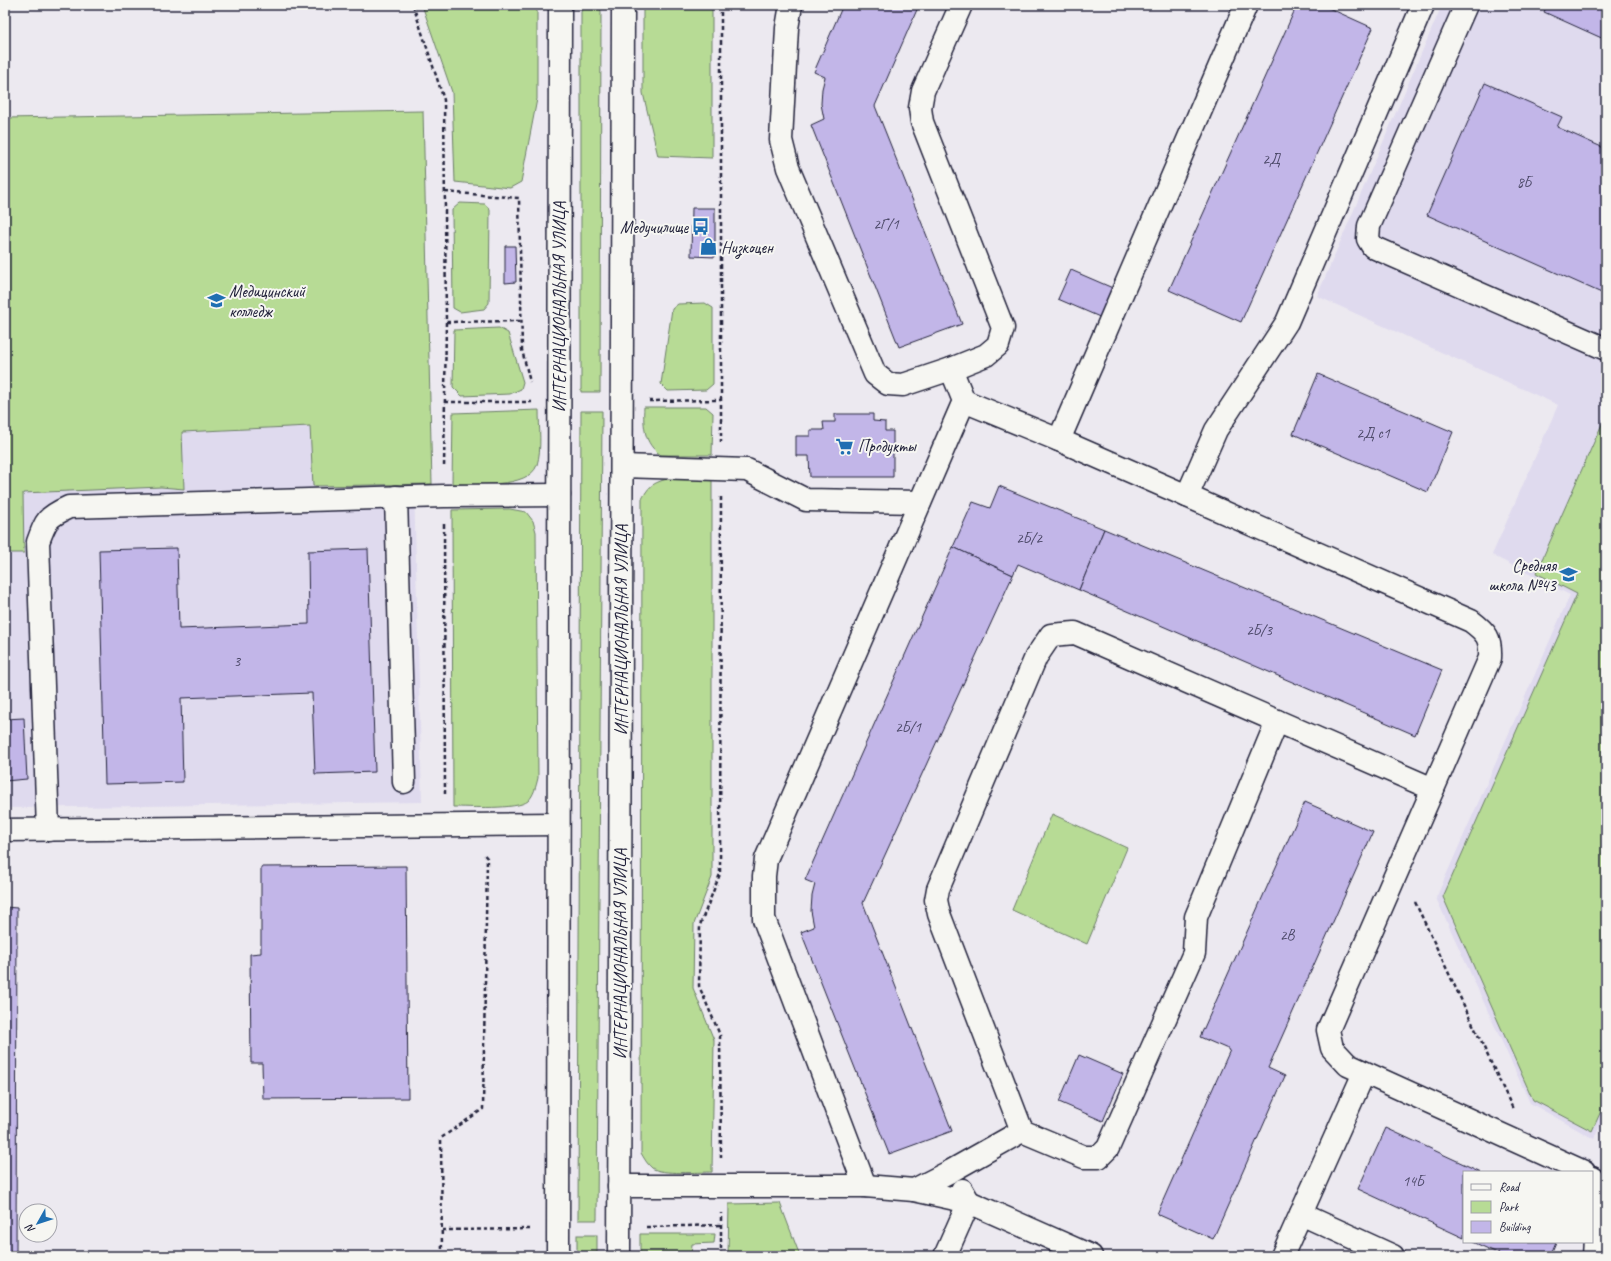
<svg xmlns="http://www.w3.org/2000/svg" width="1611" height="1261" viewBox="0 0 1611 1261" font-family="Caveat,sans-serif">
  <rect width="100%" height="100%" fill="#ece9f0"/>
  <filter id="ink" filterUnits="userSpaceOnUse"><feTurbulence type="fractalNoise" baseFrequency=".025" numOctaves="2"/><feDisplacementMap in="SourceGraphic" scale="8" xChannelSelector="R" yChannelSelector="G"/><feConvolveMatrix kernelMatrix="1 2 1 2 8 2 1 2 1" color-interpolation-filters="sRGB"/></filter>
  <g filter="url(#ink)">
    <!-- built -->
    <g fill="#dfdaee">
      <polygon points="1442,5 1606,5 1606,1113 1594,1139 1530,1103 1436,898 1570,595 1492,555 1558,405 1317,296"/>
      <polygon points="423,111 432,484 414,485 422,802 5,808 5,118"/>
    </g>
    <!-- green -->
    <g fill="#b7db95" stroke="#6c7e68">
      <polygon points="422,5 537,5 537,99 521,182 510,188 455,182 452,92"/>
      <polygon points="584,5 598,5 600,6 601,12 600,392 581,392 581,12"/>
      <polygon points="643,5 712,5 712,158 658,156 643,93"/>
      <polygon points="423,111 432,484 313,486 310,426 182,432 184,489 161,487 23,493 24,553 5,553 5,118"/>
      <polygon points="460,203 485,204 490,210 489,303 484,309 460,312 453,308 452,210"/>
      <polygon points="705,303 713,308 713,384 706,390 668,391 661,384 672,309 678,304"/>
      <polygon points="499,328 508,333 523,382 521,389 510,394 462,396 453,387 454,330"/>
      <path d="M644,407H706L713,413L712,455H661C644,444 643,426 644,407Z"/>
      <path d="M539,410C539,428 542,448 537,465C529,489 472,484 452,484L453,413Z"/>
      <polygon points="581,411 602,411 597,1220 578,1220"/>
      <polygon points="1606,415 1606,1100 1592,1131 1533,1100 1443,897 1577,594 1536,573"/>
      <path d="M670,478L712,480V877L694,924L693,988L714,1040L712,1172C700,1172 661,1175 652,1168C647,1164 644,1158 641,1153L642,499C650,484 654,483 670,478Z"/>
      <path d="M510,509L526,512L533,521L536,532L538,778C536,786 534,795 528,801C517,810 469,807 453,807L452,510Z"/>
      <polygon points="1052,814 1127,848 1087,944 1012,910"/>
      <polygon points="780,1203 800,1256 728,1256 729,1204"/>
      <polygon points="640,1234 715,1234 714,1243 692,1244 691,1256 640,1256"/>
      <rect x="577" y="1235" width="20" height="21"/>
    </g>
    <!-- building -->
    <g fill="#c2b6e8" stroke="#22223b">
      <polygon points="843,5 919,5 875,106 962,324 899,347 811,125 824,119 821,104 822,89 825,77 814,72"/>
      <polygon points="1297,5 1322,5 1373,28 1241,322 1169,290"/>
      <polygon points="1547,5 1606,5 1606,40 1544,12"/>
      <polygon points="1485,83 1562,117 1557,127 1606,149 1606,295 1427,215"/>
      <polygon points="692,208 715,208 715,257 691,256"/>
      <polygon points="505,246 515,246 516,282 505,283"/>
      <polygon points="1071,270 1115,289 1102,318 1058,299"/>
      <polygon points="1318,374 1453,432 1428,492 1293,434"/>
      <polygon points="835,414 873,414 873,421 885,422 885,431 893,431 893,477 810,477 809,456 796,456 796,436 810,436 810,430 824,430 823,422 835,422"/>
      <polygon points="999,486 1104,529 1079,590 1018,564 1013,575 953,547 973,502 990,508"/>
      <polygon points="1104,529 1442,670 1415,735 1079,590"/>
      <polygon points="953,547 1013,575 863,903 952,1131 889,1154 801,932 814,927 811,911 812,896 815,884 805,880"/>
      <polygon points="177,548 179,629 309,624 308,551 368,549 375,772 315,774 312,693 181,698 183,782 105,784 99,550"/>
      <polygon points="24,718 27,779 5,781 5,719"/>
      <polygon points="1305,802 1373,832 1268,1068 1285,1076 1213,1239 1157,1214 1230,1050 1200,1037"/>
      <polygon points="406,866 408,1098 263,1099 262,1063 251,1063 250,954 261,953 261,867"/>
      <polygon points="5,907 17,908 16,1256 5,1256"/>
      <polygon points="1079,1055 1123,1074 1103,1121 1059,1102"/>
      <polygon points="1386,1128 1481,1172 1464,1172 1464,1238 1358,1189"/>
      <polygon points="1473,1242 1556,1242 1550,1256 1504,1256"/>
    </g>
    <g fill="none" stroke-linecap="round" stroke-linejoin="round">
      <defs>
        <g id="minor">
          <polyline points="791,5 787,28 781,140 788,168 875,374 888,384 903,385 951,369 986,355 998,345 1003,328 922,122 920,108 923,91 961,5"/>
          <path d="M1423,5L1287,322L1216,430L1187,496L1471,621C1487,633 1491,638 1490,658L1328,1030L1332,1048L1348,1065L1584,1172"/>
          <polyline points="1466,5 1369,226 1368,239 1373,247 1606,349"/>
          <polyline points="964,401 1059,440 1187,496"/>
          <polyline points="1059,440 1246,5"/>
          <polyline points="622,466 747,470 806,500 920,502"/>
          <polyline points="396,497 404,782"/>
          <polyline points="5,830 558,824"/>
          <path d="M48,830L38,542C46,520 47,517 69,507L444,496L559,495"/>
          <polyline points="1022,1131 1084,1157 1099,1157 1108,1148 1194,953 1196,917 1277,721"/>
          <polyline points="1592,1178 1598,1191 1594,1256"/>
          <polyline points="619,1186 865,1186 914,1190 969,1202 1091,1256"/>
          <polyline points="865,1186 764,919 764,876 766,859 964,401 951,369"/>
          <polyline points="914,1190 951,1171 1022,1131 939,914 936,900 938,889 1036,657 1051,635 1075,633 1433,789"/>
          <polyline points="1301,1214 1393,1256"/>
          <polyline points="945,1256 969,1202 962,1190"/>
          <polyline points="1282,1256 1364,1073"/>
        </g>
        <g id="major">
          <polyline points="558,1256 560,5"/>
          <polyline points="619,1256 623,5"/>
        </g>
      </defs>
      <!-- minor casing -->
      <use href="#minor" stroke="#22223b" stroke-width="25"/>
      <!-- major casing -->
      <use href="#major" stroke="#22223b" stroke-width="25"/>
      <!-- path -->
      <g stroke="#22223b" stroke-width="2.5" stroke-dasharray="4 3" stroke-linecap="butt">
        <polyline points="413,5 444,100 446,322 444,469"/>
        <polyline points="721,5 721,442"/>
        <polyline points="445,192 519,198 522,350 530,382"/>
        <polyline points="446,322 520,321"/>
        <polyline points="649,401 721,400"/>
        <polyline points="445,402 532,402"/>
        <polyline points="721,497 720,874 700,925 699,986 720,1035 721,1158"/>
        <polyline points="444,524 445,797"/>
        <polyline points="1415,902 1513,1109"/>
        <polyline points="646,1227 721,1225"/>
        <polyline points="442,1230 531,1229"/>
        <polyline points="442,1256 441,1138 483,1109 487,858 483,853"/>
        <polyline points="721,1256 721,1213"/>
      </g>
      <!-- minor -->
      <use href="#minor" stroke="#f6f6f2" stroke-width="22"/>
      <!-- major -->
      <use href="#major" stroke="#f6f6f2" stroke-width="22"/>
    </g>
  </g>
  <!-- icons -->
  <defs>
    <symbol id="bus-bare" viewBox="-9 -9 18 18"><path d="M-5-6H5V4H4V6H2V4H-2V6H-4V4H-5ZM-3.5-4V0h7V-4ZM-3.5 1.2v1.5H-2V1.2ZM2 1.2v1.5H3.5V1.2Z" fill="#1f6fb2" stroke="#f6f6f2" stroke-width="2.5" paint-order="stroke"/></symbol>
    <symbol id="shop-bare" viewBox="-9 -9 18 18"><path d="M-5-2.5h2.3a2.7 3.5 0 0 1 5.4 0H5L5.5 6h-11ZM-1.5-2.5h3a1.5 2.3 0 0 0-3 0Z" fill="#1f6fb2" stroke="#f6f6f2" stroke-width="2.5" paint-order="stroke"/></symbol>
    <symbol id="university-bare" viewBox="-9 -9 18 18"><path d="M0-5L7-2L0 1L-7-2ZM-4 1L0 2.5L4 1V4Q0 6-4 4Z" fill="#1f6fb2" stroke="#f6f6f2" stroke-width="2.5" paint-order="stroke"/></symbol>
    <symbol id="supermarket-bare" viewBox="-9 -9 18 18"><path d="M-6-5.5h2.5l.6 2H6L4.5 2H-2.5L-4.4-4H-6ZM-1.5 3.2a1.3 1.3 0 1 0 .1 0ZM3 3.2a1.3 1.3 0 1 0 .1 0Z" fill="#1f6fb2" stroke="#f6f6f2" stroke-width="2.5" paint-order="stroke"/></symbol>
    <symbol id="school-bare" viewBox="-9 -9 18 18"><path d="M0-5L7-2L0 1L-7-2ZM-4 1L0 2.5L4 1V4Q0 6-4 4Z" fill="#1f6fb2" stroke="#f6f6f2" stroke-width="2.5" paint-order="stroke"/></symbol>
  </defs>
  <g fill-rule="evenodd">
    <use href="#bus-bare" x="688" y="214" width="25" height="25"/>
    <use href="#shop-bare" x="696" y="234" width="25" height="25"/>
    <use href="#university-bare" x="204" y="288" width="25" height="25"/>
    <use href="#supermarket-bare" x="832" y="434" width="25" height="25"/>
    <use href="#school-bare" x="1556" y="562" width="25" height="25"/>
  </g>
  <g text-anchor="middle" dominant-baseline="central" stroke-width="4" stroke-linejoin="round" paint-order="stroke">
    <!-- number labels -->
    <g font-size="15" fill="#4a4766">
      <text x="1271" y="159">2Д</text>
      <text x="1524" y="182">8Б</text>
      <text x="886" y="224">2Г/1</text>
      <text x="1373" y="433">2Д с1</text>
      <text x="1029" y="538">2Б/2</text>
      <text x="1259" y="630">2Б/3</text>
      <text x="237" y="661">3</text>
      <text x="908" y="727">2Б/1</text>
      <text x="1287" y="935">2В</text>
      <text x="1413" y="1181">14Б</text>
    </g>
    <!-- poi labels -->
    <g font-size="17" fill="#22223b" stroke="#f6f6f2" text-anchor="start">
      <text x="688" y="227" text-anchor="end">Медучилище</text>
      <text x="721" y="247">Низкоцен</text>
      <text x="229" y="291">Медицинский<tspan x="229" dy="20">колледж</tspan></text>
      <text x="858" y="446">Продукты</text>
      <text x="1556" y="565" text-anchor="end">Средняя<tspan x="1556" dy="20">школа №43</tspan></text>
    </g>
    <!-- street labels -->
    <g font-size="17" fill="#22223b" stroke="#f6f6f2">
      <text transform="translate(559 307) rotate(-90)">ИНТЕРНАЦИОНАЛЬНАЯ УЛИЦА</text>
      <text transform="translate(621 630) rotate(-90)">ИНТЕРНАЦИОНАЛЬНАЯ УЛИЦА</text>
      <text transform="translate(620 954) rotate(-90)">ИНТЕРНАЦИОНАЛЬНАЯ УЛИЦА</text>
    </g>
  </g>
  <!-- margin -->
  <rect width="1611" height="1261" fill="none" stroke="#f6f6f2" stroke-width="20"/>
  <rect x="10" y="10" width="1591" height="1241" fill="none" stroke="#22223b" stroke-width="1.5" filter="url(#ink)"/>
  <!-- legend -->
  <rect x="1463" y="1171" width="130" height="72" fill="#f6f6f2" stroke="#a1a1a9"/>
  <rect x="1471" y="1184" width="20" height="6" fill="#f6f6f2" stroke="#a1a1a9"/>
  <text x="1499" y="1191" font-size="12" fill="#22223b">Road</text>
  <rect x="1471" y="1201" width="20" height="12" fill="#b7db95" stroke="#a1a1a9"/>
  <text x="1499" y="1211" font-size="12" fill="#22223b">Park</text>
  <rect x="1471" y="1221" width="20" height="12" fill="#c2b6e8" stroke="#a1a1a9"/>
  <text x="1499" y="1231" font-size="12" fill="#22223b">Building</text>
  <!-- north arrow -->
  <g transform="translate(38 1223) rotate(231)"><circle r="19" fill="#f6f6f2" stroke="#a1a1a9"/>
  <path d="M0-3L7 15L0 10L-7 15Z" fill="#1f6fb2"/>
  <text y="-6" font-size="11" font-weight="bold" text-anchor="middle" fill="#22223b">N</text>
  </g>
</svg>
